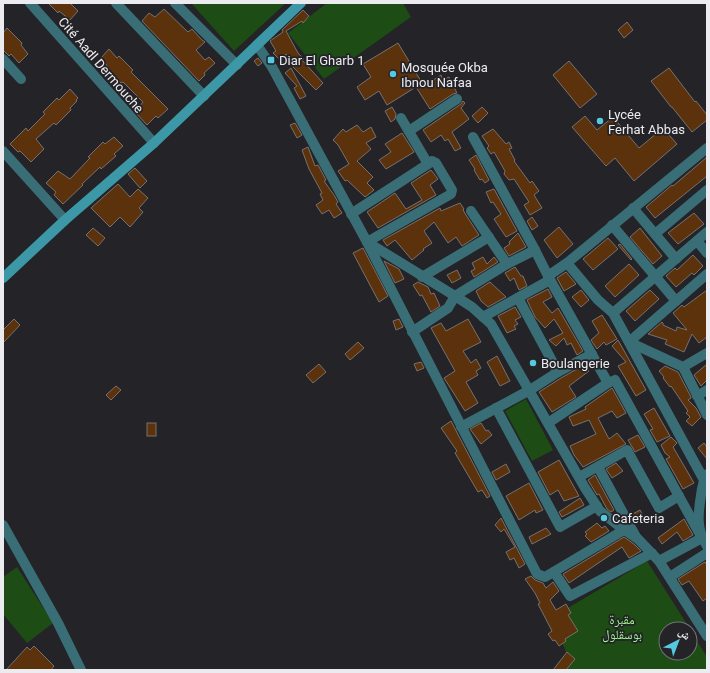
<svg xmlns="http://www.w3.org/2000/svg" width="710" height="673" viewBox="0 0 710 673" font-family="Roboto,'Noto Naskh Arabic',sans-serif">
  <rect width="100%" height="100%" fill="#232328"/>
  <!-- green -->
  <g fill="#1d4c14">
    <polygon points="191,3 286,3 234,51"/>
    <polygon points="327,3 403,3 411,17 324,79 288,33"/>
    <polygon points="526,399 553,450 532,461 505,411"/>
    <polygon points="647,561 690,629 666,629 666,653 690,653 690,630 707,657 707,670 566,670 571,663 551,618"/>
    <polygon points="17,567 53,623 27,643 3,614 3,577"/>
  </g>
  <!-- building -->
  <g fill="#5c320d" stroke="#77716d">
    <polygon points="48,3 70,3 78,11 70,20 59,11 58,13"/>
    <polygon points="164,9 188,32 192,29 202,40 205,42 196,50 205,60 209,57 215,63 204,73 205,75 199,81 142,21 149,13 155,17"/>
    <polygon points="303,10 309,16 303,23 302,21 286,31 298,53 304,59 302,60 323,83 316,90 293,67 294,65 286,54 280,60 273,53 276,51 270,41 283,32 282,30"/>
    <polygon points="627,22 633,30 624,38 618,30"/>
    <polygon points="7,28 22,43 21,45 28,54 19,63 11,54 9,56 3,50 3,33"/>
    <polygon points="398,43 424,86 441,75 443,80 449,77 457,93 453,94 430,109 416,87 387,105 379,91 365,100 357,87 371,77 363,64"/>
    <polygon points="109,49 117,58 119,56 133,70 131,72 168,109 158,118 156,116 147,125 135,112 143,102 123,82 121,83 106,68 108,67 101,58"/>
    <polygon points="258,58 262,63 258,66 254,61"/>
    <polygon points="569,61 597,94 580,108 553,75"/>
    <polygon points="291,68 306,96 300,99 294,88 297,86 285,73"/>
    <polygon points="669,68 695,102 696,101 707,115 707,120 692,132 672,107 671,107 651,81"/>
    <polygon points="70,89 78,98 76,100 77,101 70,108 71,110 56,125 54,123 36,139 44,149 31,162 20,151 18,152 10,144 26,128 28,131 45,114 43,112 57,98 59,100"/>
    <polygon points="463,101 465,103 461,108 469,119 452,132 461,148 455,151 448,139 445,141 441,135 431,142 423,130 461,104"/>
    <polygon points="392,107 396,114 395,119 391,122 385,111"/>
    <polygon points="482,107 488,113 478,123 472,116"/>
    <polygon points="585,116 597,130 613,117 639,148 663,128 677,144 634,181 615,158 606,166 572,127"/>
    <polygon points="295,123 302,135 297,138 290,125"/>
    <polygon points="357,125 363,132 371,127 376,137 366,143 371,149 357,161 373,177 367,183 374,190 365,197 347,180 345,181 338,171 349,164 338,145 333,140 343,129 346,132"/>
    <polygon points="493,129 506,144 509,142 512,148 509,149 515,160 514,161 530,183 532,181 539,191 534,195 542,208 530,215 524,205 529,202 514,179 509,180 504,174 505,171 494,152 491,154 487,148 489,146 482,136"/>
    <polygon points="402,133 414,152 386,169 379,160 391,152 385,144"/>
    <polygon points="114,137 123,146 114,154 116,156 101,169 100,167 82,184 83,185 63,204 54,195 56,192 46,183 58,171 70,179 90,158 88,157 103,142 105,144"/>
    <polygon points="308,147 315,166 318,165 326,180 324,181 334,195 338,202 336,204 342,213 334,218 329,210 322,214 316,205 323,200 320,194 322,193 309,169 302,150"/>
    <polygon points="476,155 489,180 485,183 482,179 480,180 474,170 475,169 469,160"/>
    <polygon points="707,157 707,176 655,218 646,207 672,185 673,186"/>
    <polygon points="135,168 147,181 140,188 128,174"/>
    <polygon points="431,170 438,179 430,185 436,195 378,228 367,212 395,193 406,209 422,200 411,183"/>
    <polygon points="118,184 130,197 138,189 148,198 139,208 143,212 130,227 120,217 110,227 91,208"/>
    <polygon points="494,189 517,231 506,237 494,219 501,214 493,202 491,203 486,192"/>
    <polygon points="460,203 464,209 463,210 466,215 479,235 462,246 456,237 448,243 434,222 424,231 432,243 423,249 424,250 412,260 395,240 387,246 383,240 440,208 441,211"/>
    <polygon points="694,213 704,224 678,244 668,233"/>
    <polygon points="532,217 538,226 532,230 527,221"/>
    <polygon points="559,227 573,244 557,258 544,240"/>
    <polygon points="93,228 105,238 98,246 86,235"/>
    <polygon points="640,228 662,256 653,264 630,237"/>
    <polygon points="518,233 526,247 509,256 504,248 510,244 509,242"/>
    <polygon points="608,238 618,249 593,270 583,259"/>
    <polygon points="620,244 632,259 631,260 618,245"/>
    <polygon points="363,248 388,296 379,302 353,253"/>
    <polygon points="693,255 703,266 694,275 692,273 676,287 666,276 675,268 677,270"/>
    <polygon points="483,257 487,264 494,257 498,262 474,277 471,271 475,269 472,263"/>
    <polygon points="384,261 399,269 404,279 395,283"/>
    <polygon points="629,264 639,275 615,297 605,286"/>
    <polygon points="515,267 521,276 523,276 527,286 519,290 514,278 510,281 505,273"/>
    <polygon points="457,270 461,278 452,283 447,275"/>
    <polygon points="566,272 576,284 564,291 557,278"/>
    <polygon points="418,282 428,287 431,294 434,293 440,306 431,312 422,295 420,296 413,285"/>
    <polygon points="490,282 506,297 488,307 481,301 476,291"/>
    <polygon points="548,289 552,297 543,302 552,313 558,308 583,351 577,355 571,343 567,345 564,338 556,346 549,340 563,333 554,319 545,328 535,317 527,300"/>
    <polygon points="581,290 589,300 581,307 572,297"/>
    <polygon points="650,290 659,299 635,321 626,311"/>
    <polygon points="707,290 707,337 699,343 692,334 684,352 665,344 667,340 648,334 662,322 663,323 663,325 676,331 677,327 687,330 673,313 682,305 684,307"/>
    <polygon points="515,307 521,317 515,320 518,324 514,326 516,329 507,333 498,316"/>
    <polygon points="602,315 617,339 606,345 604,342 597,349 591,340 599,333 592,321"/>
    <polygon points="14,319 20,325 3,343 3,330"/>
    <polygon points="399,319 403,327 396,330 393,321"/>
    <polygon points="468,319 481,342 463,351 471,363 476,359 481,368 476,371 478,375 466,382 478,403 465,411 444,378 455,371 431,328 441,323 446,331"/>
    <polygon points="618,340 646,390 636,396 618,366 626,362 612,346"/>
    <polygon points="358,342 364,348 350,360 345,354"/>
    <polygon points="497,356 510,381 500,386 487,362"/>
    <polygon points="421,362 424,368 417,371 414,364"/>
    <polygon points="319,364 326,372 313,383 306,375"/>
    <polygon points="707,364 707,380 701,386 694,375"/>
    <polygon points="584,365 589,371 569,386 576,397 552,412 539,392 561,378"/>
    <polygon points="665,366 678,372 691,397 691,398 688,400 696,408 701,417 692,426 686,421 690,417 686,413 688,411 671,386 670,387 663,378 664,377 659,371"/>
    <polygon points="116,386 121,390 111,400 106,395"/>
    <polygon points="612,388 626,413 617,418 612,411 598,418 609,439 617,433 626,444 583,467 574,455 570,446 596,434 589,420 573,426 569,417 586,409 585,407"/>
    <polygon points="654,408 670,436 657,442 650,430 653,429 644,414"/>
    <polygon points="451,421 490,496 487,498 482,490 478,492 455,453 457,451 441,428"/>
    <rect x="147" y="423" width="9" height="13"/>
    <polygon points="481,423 486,431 488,430 492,435 481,444 470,429"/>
    <polygon points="638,435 645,447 635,452 628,440"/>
    <polygon points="671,437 677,443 673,447 694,483 683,489 666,459 670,457 665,453 661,445"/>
    <polygon points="704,443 707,447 707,459 698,448"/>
    <polygon points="559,460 579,496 564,501 558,490 550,495 538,472"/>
    <polygon points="616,463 623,471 612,478 606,469"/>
    <polygon points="506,464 510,472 496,480 492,472"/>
    <polygon points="595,475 614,510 611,512 607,509 599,494 597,495 588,480"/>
    <polygon points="529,483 543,510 536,513 535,510 519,520 506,496"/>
    <polygon points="580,498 584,505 562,517 559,512"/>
    <polygon points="640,510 644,517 635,522 631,515"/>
    <polygon points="501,518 525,564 519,568 514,558 510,560 506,552 515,547 504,529 501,532 495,525"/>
    <polygon points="684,519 693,535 683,541 677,532 662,544 658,538"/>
    <polygon points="597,523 602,528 605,526 609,531 591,542 585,536 587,534 585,532"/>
    <polygon points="546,528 551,534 532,544 529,537"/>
    <polygon points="624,537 634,544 641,551 629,558 622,547 569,583 563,574"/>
    <polygon points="705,562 707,565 707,598 703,601 689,581 682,585 678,579"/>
    <polygon points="531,576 535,580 543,583 546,588 553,582 559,591 550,600 556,610 566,604 571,613 568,615 578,631 565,639 566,641 559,646 555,640 553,641 548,634 552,631 538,604 540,603 535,593 525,579"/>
    <polygon points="34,646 54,666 51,670 6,670 27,647 30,650"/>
    <polygon points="567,652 575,659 566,670 553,670"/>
  </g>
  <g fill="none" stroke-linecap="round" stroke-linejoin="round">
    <!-- street -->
    <g stroke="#396e76" stroke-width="10">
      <polyline points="30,3 154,143"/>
      <polyline points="116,3 204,96"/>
      <polyline points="175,3 237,65"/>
      <polyline points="257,45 272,67 367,242 455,296 472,307 491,324 585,488 600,511 619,526 638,539 659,561 707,636"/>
      <polyline points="3,59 21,79"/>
      <polyline points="401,118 428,164"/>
      <polyline points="409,131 457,99"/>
      <polyline points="473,137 535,250 548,276 608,383"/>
      <polyline points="3,151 65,220"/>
      <polyline points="633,208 676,259"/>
      <polyline points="471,211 507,264 535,250"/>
      <polyline points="351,214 428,164 432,161 436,163 452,190 451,194 367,242 537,574 545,577 624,530"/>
      <polyline points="612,225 676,301"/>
      <polyline points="655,234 707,190"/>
      <polyline points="697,241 707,253"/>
      <polyline points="567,263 598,300 613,313 704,480"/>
      <polyline points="707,274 629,342 683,367 707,353"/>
      <polyline points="548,276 567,263 707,148"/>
      <polyline points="422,277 489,237"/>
      <polyline points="518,298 558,372"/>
      <polyline points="613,313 707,232"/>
      <polyline points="483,317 550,280"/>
      <polyline points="412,332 448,308 455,296 507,264"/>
      <polyline points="683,367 707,415"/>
      <polyline points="697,396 707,390"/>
      <polyline points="496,408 560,527 597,506"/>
      <polyline points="548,423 608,383 615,380 702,538 659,561"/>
      <polyline points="461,427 530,390 558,372 592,354"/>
      <polyline points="598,467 636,537"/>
      <path d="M707,474C703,481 702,487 701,495C698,514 696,529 707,546"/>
      <polyline points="579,477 627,450 659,508 679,496"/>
      <polyline points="3,525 58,623 81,670"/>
      <polyline points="554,572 570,596 652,553"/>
      <polyline points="670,577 707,553"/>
    </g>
    <!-- secondary -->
    <polyline stroke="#3c98a6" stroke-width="10" points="3,278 65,220 154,143 301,3"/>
  </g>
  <!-- markers -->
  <g fill="#56c9e1" stroke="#232328" stroke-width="1.5">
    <rect x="267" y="56" width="8" height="8" rx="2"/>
    <circle cx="393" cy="74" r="4"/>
    <circle cx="600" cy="121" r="4"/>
    <circle cx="533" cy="363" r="4"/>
    <circle cx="604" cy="518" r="4"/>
  </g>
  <g text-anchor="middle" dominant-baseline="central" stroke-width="3.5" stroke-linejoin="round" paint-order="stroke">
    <!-- poi labels -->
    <g font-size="13" fill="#ececf0" stroke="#232328" text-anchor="start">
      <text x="279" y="60">Diar El Gharb 1</text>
      <text x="401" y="67">Mosquée Okba<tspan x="401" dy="15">Ibnou Nafaa</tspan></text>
      <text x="608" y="114">Lycée<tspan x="608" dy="15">Ferhat Abbas</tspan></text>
      <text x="541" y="363">Boulangerie</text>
      <text x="612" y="518">Cafeteria</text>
    </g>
    <!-- street labels -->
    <g font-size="13" fill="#ececf0" stroke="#232328">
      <text transform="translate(101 65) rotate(49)">Cité Aadl Dermouche</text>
    </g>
    <!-- park labels -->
    <g font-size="13" fill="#9ef48d" stroke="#232328">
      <text x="622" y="619">مقبرة<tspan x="622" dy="15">بوسقلول</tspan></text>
    </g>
  </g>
  <!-- border -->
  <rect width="710" height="673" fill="none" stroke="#ececf0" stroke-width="8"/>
  <!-- north arrow -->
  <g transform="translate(678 641) rotate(42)"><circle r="19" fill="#232328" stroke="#737378"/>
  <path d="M0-3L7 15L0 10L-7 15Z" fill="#56c9e1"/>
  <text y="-6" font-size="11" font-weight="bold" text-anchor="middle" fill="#ececf0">ش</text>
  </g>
</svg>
